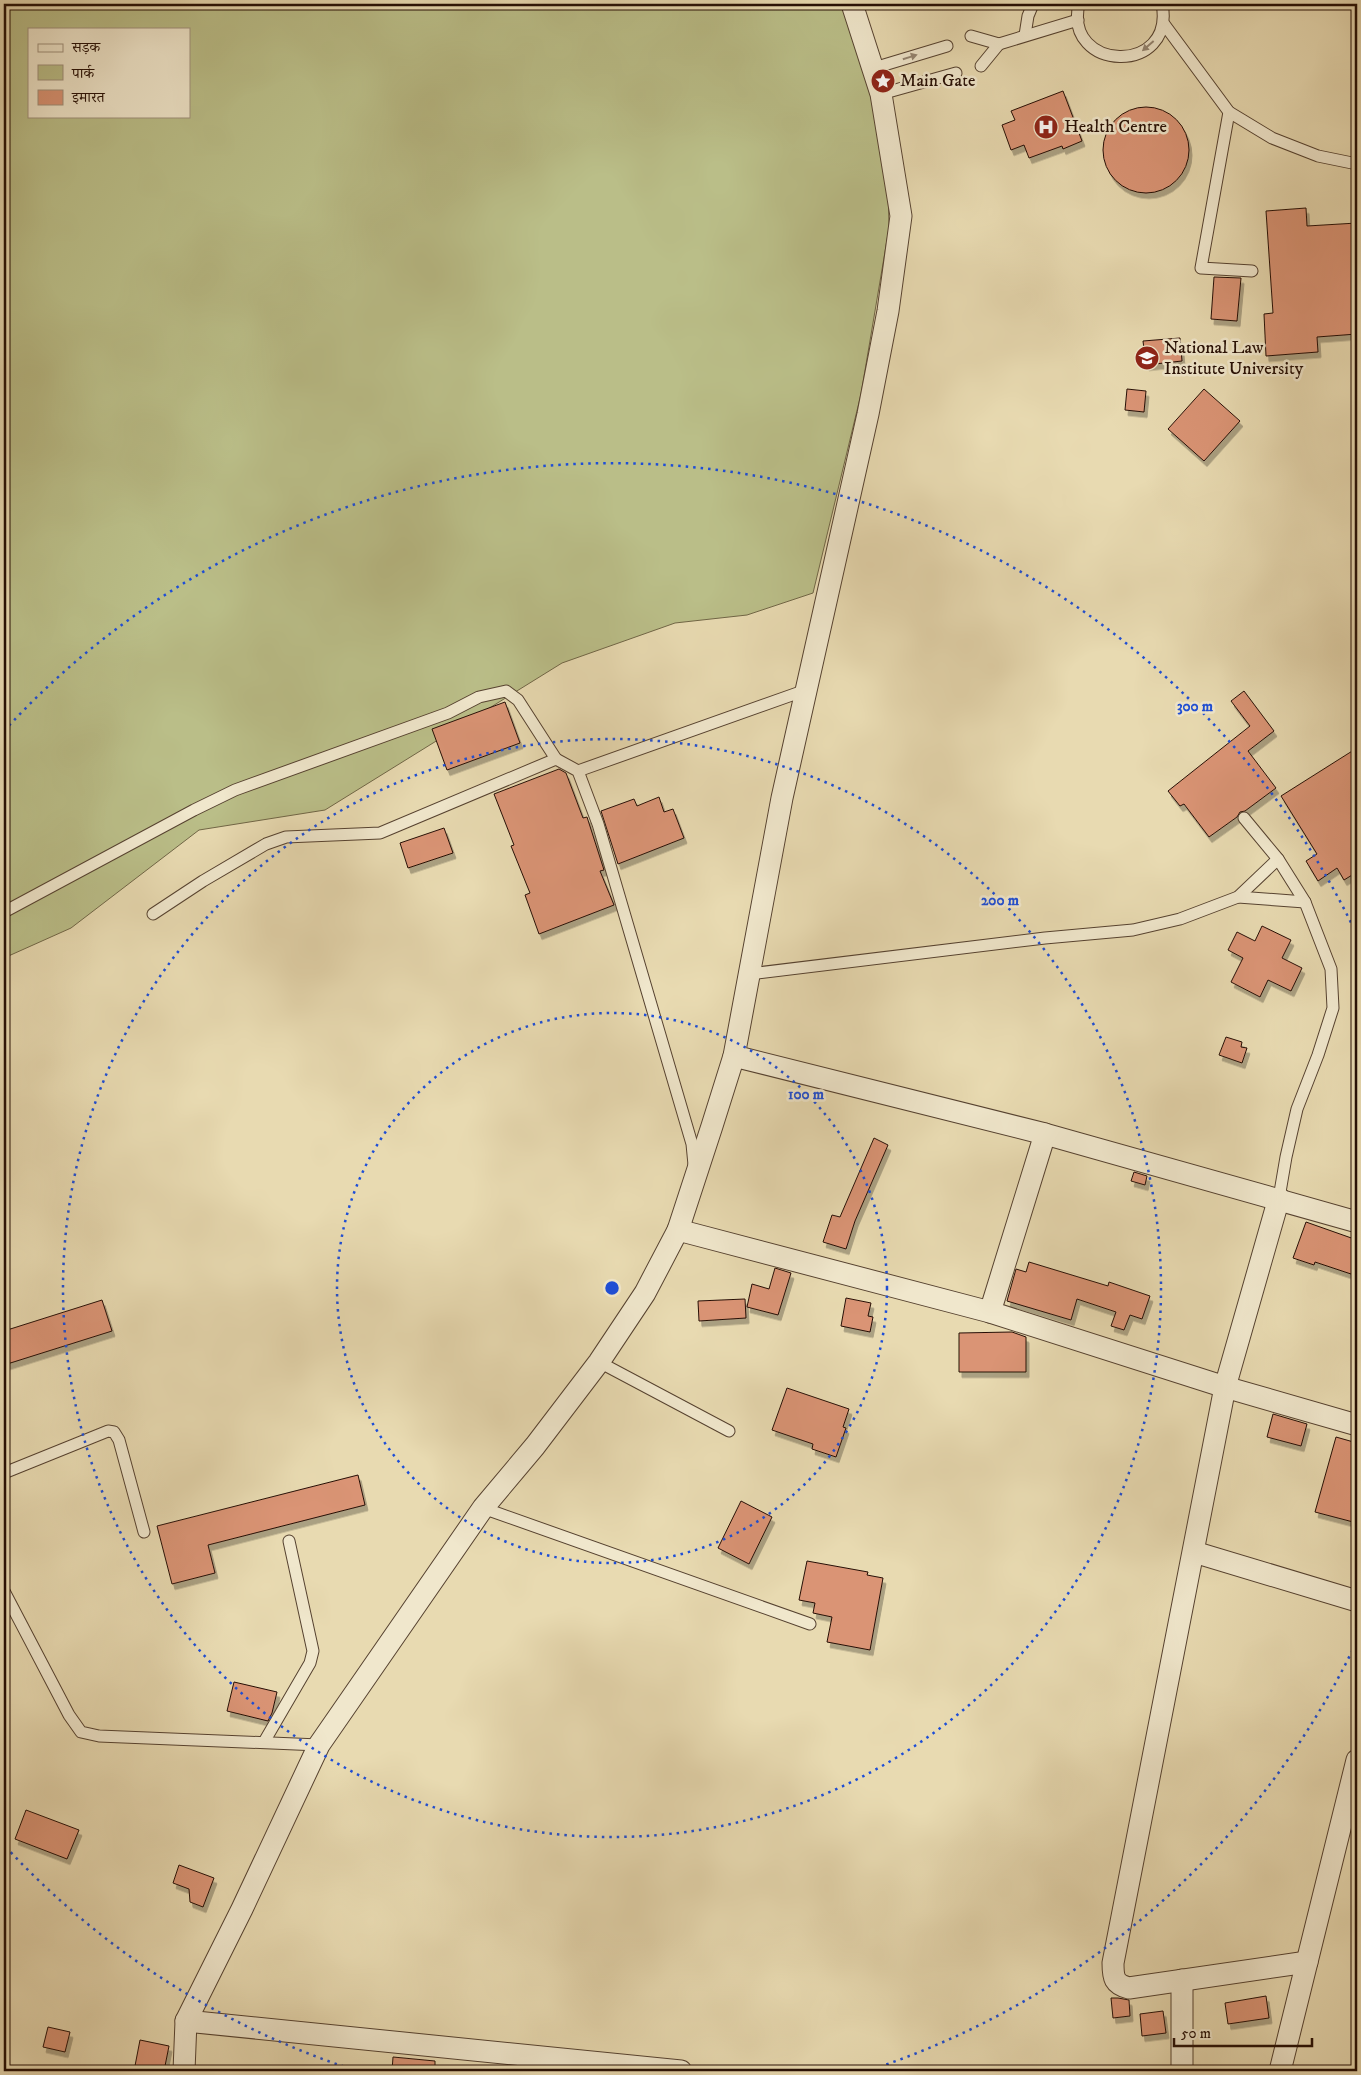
<svg xmlns="http://www.w3.org/2000/svg" width="1361" height="2075" viewBox="0 0 1361 2075" font-family="'IM FELL DW Pica','Noto Serif Devanagari',serif">
  <defs>
    <filter id="shadow"><feDropShadow dx="3" dy="5.5" stdDeviation="0" flood-color="#0004"/></filter>
  </defs>
  <rect width="100%" height="100%" fill="#e8dab1"/>
  <filter id="stains"><feTurbulence type="fractalNoise" baseFrequency=".004" numOctaves="4"/><feColorMatrix values="0 0 0 0 .2 0 0 0 0 .09 0 0 0 0 .02 0 0 0 .5 -.17"/></filter>
  <radialGradient id="worn" r=".72"><stop offset=".6" stop-color="#630" stop-opacity="0"/><stop offset="1" stop-color="#630" stop-opacity=".3"/></radialGradient>
  <!-- green -->
  <path fill="#babe88" stroke="#706646" fill-rule="evenodd" d="M4,4H856L886,108L889,228L861,394L813,593L747,615L675,623L562,663L325,810L199,830L71,928L4,958ZM29,29H189V116H29Z"/>
  <!-- building -->
  <g fill="#da9475" stroke="#260f05" filter="url(#shadow)">
    <polygon points="1063,91 1082,141 1063,149 1062,146 1029,158 1024,145 1011,150 1002,125 1015,120 1011,111"/>
    <circle cx="1146" cy="150" r="43"/>
    <polygon points="1306,208 1307,226 1357,223 1357,334 1317,337 1318,352 1266,356 1264,314 1273,313 1266,211"/>
    <polygon points="1214,277 1241,278 1237,321 1211,319"/>
    <polygon points="1180,338 1182,361 1146,365 1143,341"/>
    <polygon points="1127,389 1146,391 1144,412 1125,410"/>
    <polygon points="1204,389 1240,421 1204,461 1168,429"/>
    <polygon points="1244,691 1274,731 1248,751 1276,788 1245,811 1240,812 1237,817 1209,837 1184,804 1180,806 1168,791 1250,726 1231,701"/>
    <polygon points="505,702 520,743 447,770 432,729"/>
    <polygon points="1357,748 1357,872 1344,880 1337,868 1318,881 1306,861 1317,854 1281,796"/>
    <polygon points="559,769 566,773 583,818 587,817 604,870 600,871 614,905 539,934 525,895 530,893 511,846 514,845 494,794"/>
    <polygon points="659,797 664,812 673,809 684,838 618,864 601,811 634,799 637,806"/>
    <polygon points="444,828 453,853 408,868 400,843"/>
    <polygon points="1262,926 1291,940 1282,958 1302,968 1291,991 1268,980 1260,997 1231,982 1243,958 1228,950 1237,932 1255,941"/>
    <polygon points="1226,1037 1242,1042 1241,1047 1247,1048 1242,1063 1219,1055"/>
    <polygon points="874,1138 888,1145 855,1221 846,1249 823,1242 832,1215 840,1217"/>
    <polygon points="1134,1172 1147,1176 1145,1185 1131,1181"/>
    <polygon points="1306,1222 1357,1240 1357,1276 1315,1262 1314,1265 1293,1258"/>
    <polygon points="1029,1262 1108,1286 1109,1282 1150,1296 1142,1319 1130,1315 1124,1330 1111,1326 1116,1312 1077,1299 1071,1320 1007,1301 1016,1269 1026,1272"/>
    <polygon points="775,1268 791,1273 778,1315 747,1307 752,1284 769,1289"/>
    <polygon points="846,1298 871,1303 868,1316 873,1317 870,1332 841,1326"/>
    <polygon points="745,1299 746,1318 699,1321 698,1301"/>
    <polygon points="102,1300 112,1331 4,1365 4,1331"/>
    <polygon points="1012,1332 1026,1337 1026,1372 959,1372 959,1333"/>
    <polygon points="787,1388 849,1409 843,1427 846,1428 836,1457 812,1449 813,1444 772,1430"/>
    <polygon points="1273,1414 1307,1424 1301,1446 1267,1437"/>
    <polygon points="1336,1437 1357,1443 1357,1523 1315,1512"/>
    <polygon points="358,1475 365,1505 208,1545 215,1573 172,1584 157,1526"/>
    <polygon points="741,1501 772,1517 749,1564 718,1548"/>
    <polygon points="807,1561 868,1572 867,1575 883,1578 870,1650 827,1642 832,1617 813,1613 815,1603 799,1600"/>
    <polygon points="234,1682 277,1692 272,1713 268,1721 227,1711"/>
    <polygon points="26,1810 79,1830 67,1859 15,1839"/>
    <polygon points="179,1865 214,1878 203,1907 190,1902 189,1889 173,1883"/>
    <polygon points="1266,1996 1269,2018 1228,2024 1225,2003"/>
    <polygon points="1111,1998 1118,1998 1129,2000 1130,2016 1113,2018"/>
    <polygon points="1163,2011 1166,2033 1142,2036 1140,2014"/>
    <polygon points="48,2027 70,2032 65,2052 43,2047"/>
    <polygon points="140,2040 169,2046 164,2071 134,2071"/>
    <polygon points="393,2057 435,2061 435,2071 392,2071"/>
  </g>
  <g fill="none" stroke-linecap="round" stroke-linejoin="round">
    <defs>
      <g id="lane">
        <path d="M1079,4C1063,72 1176,76 1162,4"/>
        <polyline points="1164,24 1229,112 1272,138 1318,156 1357,164"/>
        <polyline points="1025,35 1028,16 1033,4"/>
        <polyline points="971,36 999,44 1078,20"/>
        <polyline points="981,66 999,44"/>
        <polyline points="874,68 947,46"/>
        <polyline points="881,94 956,73"/>
        <polyline points="1229,112 1201,268 1252,271"/>
        <polyline points="578,771 806,690"/>
        <polyline points="1244,818 1278,859 1305,902 1331,969 1333,1008 1318,1055 1297,1109 1286,1157 1279,1198"/>
        <polyline points="1238,897 1305,902"/>
        <polyline points="4,912 194,810 235,790 448,713 479,697 506,691 518,700 556,759"/>
        <polyline points="153,914 203,881 266,844 286,837 380,833 556,759 578,771 598,824 692,1144 694,1165"/>
        <polyline points="749,974 1045,938 1133,930 1180,919 1238,897 1278,859"/>
        <polyline points="599,1362 729,1431"/>
        <polyline points="4,1473 108,1431 114,1432 119,1440 144,1532"/>
        <polyline points="483,1508 810,1624"/>
        <polyline points="4,1591 69,1715 81,1732 99,1736 319,1745"/>
        <polyline points="264,1742 310,1663 313,1651 289,1541"/>
      </g>
      <g id="street">
        <polyline points="734,1056 1045,1134 1357,1222"/>
        <path d="M1279,1198L1225,1387L1113,1963C1113,1978 1114,1984 1129,1988L1307,1962"/>
        <polyline points="678,1230 990,1312 1225,1387 1357,1425"/>
        <polyline points="990,1312 1045,1134"/>
        <polyline points="1194,1552 1357,1601"/>
        <polyline points="186,2021 681,2071"/>
        <polyline points="184,2071 186,2021 242,1909 319,1745 483,1508 535,1446 599,1362 645,1293 678,1230 712,1126 734,1056 782,798 868,414 888,311 901,216 881,94 852,4"/>
        <polyline points="1182,2071 1182,1980"/>
        <polyline points="1280,2071 1357,1760"/>
      </g>
    </defs>
    <!-- lane casing -->
    <use href="#lane" stroke="#564230" stroke-width="13"/>
    <!-- street casing -->
    <use href="#street" stroke="#564230" stroke-width="23"/>
    <!-- lane -->
    <use href="#lane" stroke="#f0e7cc" stroke-width="11"/>
    <!-- street -->
    <use href="#street" stroke="#f0e7cc" stroke-width="21"/>
  </g>
  <!-- one-way arrows -->
  <defs><path id="oneway-solid" d="M-6-.8H1V-3.2L6.5 0L1 3.2V.8H-6Z" transform="scale(1.25)"/></defs>
  <g fill="#958672">
    <use href="#oneway-solid" transform="translate(1148 46) rotate(139)"/>
    <use href="#oneway-solid" transform="translate(910 57) rotate(-17)"/>
  </g>
  <!-- distance rings -->
  <g fill="none" stroke="#1d4ed8" stroke-width="2.5" stroke-dasharray="2.5 5">
    <circle cx="612" cy="1288" r="275"/>
    <circle cx="612" cy="1288" r="549"/>
    <path d="M1356 1643A824 824 0 0 1 873 2069M351 2069A824 824 0 0 1 4 1845M4 731A824 824 0 0 1 1356 933"/>
  </g>
  <!-- icons -->
  <defs>
    <symbol id="sight-disc" viewBox="-11 -11 22 22"><circle r="9.5" fill="#8f2418" stroke="#f0e7cc"/><path d="M0-6L1.8-2.2L6-1.7L2.9 1.2L3.7 5.4L0 3.3L-3.7 5.4L-2.9 1.2L-6-1.7L-1.8-2.2Z" fill="#fff"/></symbol>
    <symbol id="hospital-disc" viewBox="-11 -11 22 22"><circle r="9.5" fill="#8f2418" stroke="#f0e7cc"/><path d="M-5-5h3v3.5h4V-5h3V5h-3V1.5h-4V5h-3Z" fill="#fff"/></symbol>
    <symbol id="university-disc" viewBox="-11 -11 22 22"><circle r="9.5" fill="#8f2418" stroke="#f0e7cc"/><path d="M0-5L7-2L0 1L-7-2ZM-4 1L0 2.5L4 1V4Q0 6-4 4Z" fill="#fff"/></symbol>
  </defs>
  <g fill-rule="evenodd">
    <use href="#sight-disc" x="869" y="67" width="28" height="28"/>
    <use href="#hospital-disc" x="1032" y="113" width="28" height="28"/>
    <use href="#university-disc" x="1133" y="344" width="28" height="28"/>
  </g>
  <g text-anchor="middle" dominant-baseline="central" stroke-width="5" stroke-linejoin="round" paint-order="stroke">
    <!-- poi labels -->
    <g font-size="18" fill="#260f05" stroke="#f0e7cc" text-anchor="start">
      <text x="900" y="81">Main Gate</text>
      <text x="1064" y="127">Health Centre</text>
      <text x="1164" y="348">National Law<tspan x="1164" dy="21">Institute University</tspan></text>
    </g>
  </g>
  <circle cx="612" cy="1288" r="8" fill="#1d4ed8" stroke="#f0e7cc" stroke-width="2.5"/>
  <g font-size="15" text-anchor="middle" font-weight="bold" fill="#1d4ed8" stroke="#f0e7cc" stroke-width="5" stroke-linejoin="round" paint-order="stroke">
    <text x="1195" y="711">300 m</text>
    <text x="1000" y="905">200 m</text>
    <text x="806" y="1099">100 m</text>
  </g>
  <!-- margin -->
  <rect width="1361" height="2075" fill="none" stroke="#e8dab1" stroke-width="20"/>
  <rect x="5" y="5" width="1351" height="2065" fill="none" stroke="#260f05" stroke-width="2.5"/>
  <rect x="10" y="10" width="1341" height="2055" fill="none" stroke="#260f05"/>
  <!-- legend -->
  <rect x="28" y="28" width="162" height="90" fill="#f0e7cc" stroke="#9f917c"/>
  <rect x="38" y="44" width="25" height="8" fill="#f0e7cc" stroke="#9f917c"/>
  <text x="72" y="52" font-size="15" fill="#260f05">सड़क</text>
  <rect x="38" y="65" width="25" height="15" fill="#babe88" stroke="#9f917c"/>
  <text x="72" y="78" font-size="15" fill="#260f05">पार्क</text>
  <rect x="38" y="90" width="25" height="15" fill="#da9475" stroke="#9f917c"/>
  <text x="72" y="102" font-size="15" fill="#260f05">इमारत</text>
  <!-- scale -->
  <path d="M1174 2038v8h138v-8" fill="none" stroke="#260f05" stroke-width="2.5"/>
  <text x="1181" y="2038" font-size="15" fill="#260f05" stroke="#f0e7cc" stroke-width="4" paint-order="stroke">50 m</text>
  <rect width="100%" height="100%" filter="url(#stains)"/>
  <rect width="100%" height="100%" fill="url(#worn)"/>
</svg>
